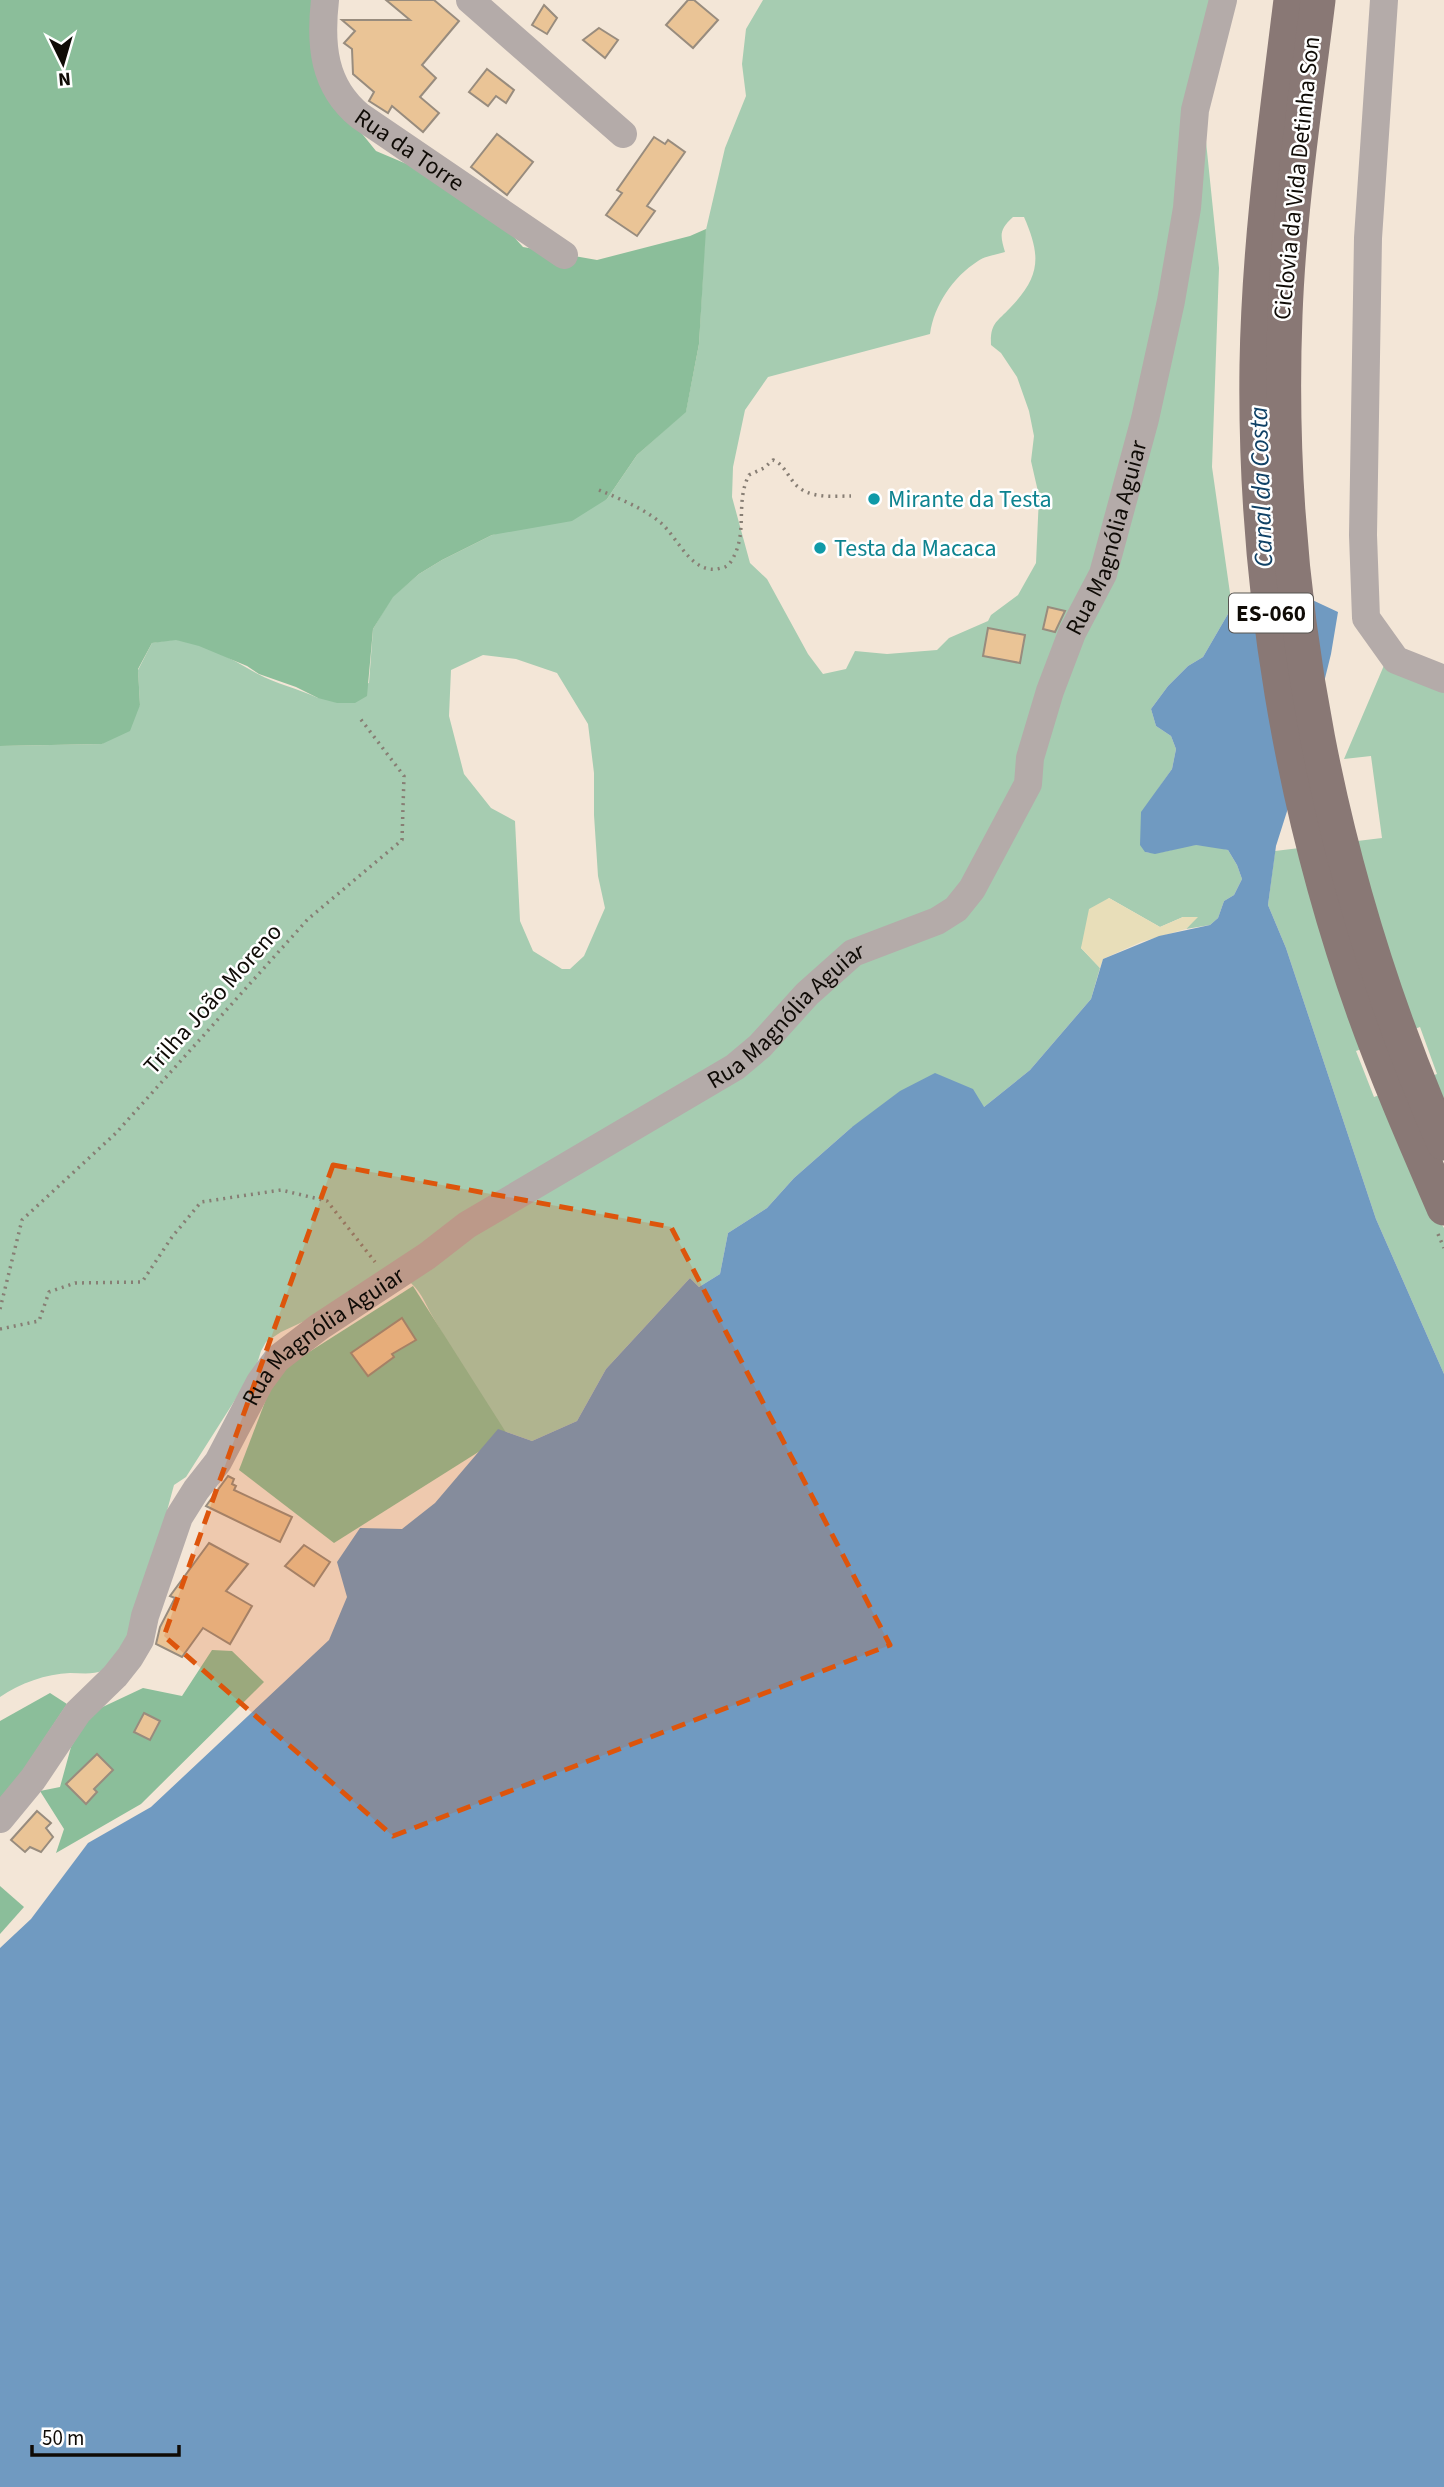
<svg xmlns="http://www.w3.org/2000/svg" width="1444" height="2487" viewBox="0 0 1444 2487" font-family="'Source Sans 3',sans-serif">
  <rect width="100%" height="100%" fill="#f3e6d7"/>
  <!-- green -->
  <g fill="#a6ccb1" fill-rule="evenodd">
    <path d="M763,0H1211L1197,54L1219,268L1212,467L1232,607L1203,657L1188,666L1168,686L1151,709L1156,726L1171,736L1176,749L1172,769L1158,789L1145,852C1161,856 1178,846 1195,845C1206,845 1218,847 1228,850L1237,865L1242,879L1234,895L1224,901L1218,918L1210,925L1186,929L1197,917H1183L1160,927L1109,898L1081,948L1100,968L1091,999L1030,1070L984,1107L852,1127L794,1178L767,1208L728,1233L720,1274L699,1287L690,1278L606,1369L577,1421L532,1441L498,1429L430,1312C422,1296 417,1285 401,1276L281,1332L266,1342L261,1351L256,1367L186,1477L174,1485L144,1596L142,1620L104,1670C93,1675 82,1673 70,1673C46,1674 20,1683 0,1697V746L102,744L140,705L138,670L152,643C160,642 170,639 178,640C207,644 233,660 258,674C274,683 299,689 318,698L369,683L373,629L392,597L419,574L442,560L492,535L607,499L637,455L686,411L699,344L705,234L725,148L746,96L742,64L746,29ZM1013,217H1024C1041,256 1041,276 1010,308C997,322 990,323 991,345L1001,353L1017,377L1029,411L1034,436L1031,461L1039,496L1036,563L1018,595L991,615L988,621L949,638L937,650L887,654L855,651L846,669L823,674L808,654L767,579L750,563L732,497L733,467L745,410L768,377L930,334C934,305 953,277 978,261C985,256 996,255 1005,252C1000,235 999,230 1013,217ZM483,655L516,659L557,673L588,724L594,773V815L598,876L605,908L584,956L570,969H562L533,951L520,921L515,821L491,808L464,774L449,716L451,670Z"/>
    <path d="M1385,663L1444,692V1132L1441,1223L1444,1228V1374L1376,1219L1286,948L1268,905L1275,851L1382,838L1371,756L1344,759ZM1420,1027L1437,1074L1374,1097L1356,1051Z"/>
  </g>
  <!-- forest -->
  <g fill="#8bbe9a">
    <polygon points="0,0 320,0 355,125 376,151 435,176 503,225 523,247 597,260 690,236 706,229 699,344 686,412 637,455 607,499 572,521 492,535 442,560 419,574 393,597 373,629 367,696 355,703 337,703 318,698 296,687 259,674 247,666 199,646 176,640 152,643 138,669 140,705 130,731 102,744 0,746"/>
    <polygon points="413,1286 507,1434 334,1543 239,1470 276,1373"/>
    <polygon points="212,1650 232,1651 264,1682 141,1804 56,1853 64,1829 40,1791 60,1787 71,1747 92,1712 143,1688 182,1696"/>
    <polygon points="50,1693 67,1704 0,1805 0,1721"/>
    <polygon points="0,1886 24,1907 0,1934"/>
  </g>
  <!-- sand -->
  <polygon fill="#e8deb9" points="1109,898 1160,927 1183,917 1198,917 1186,929 1141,942 1103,959 1100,968 1081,948 1089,909"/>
  <!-- water -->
  <polygon fill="#709ac1" points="1293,591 1338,612 1331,654 1310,739 1276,846 1268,905 1286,948 1376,1219 1444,1374 1444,2487 0,2487 0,1948 31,1919 88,1843 151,1807 329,1640 347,1597 337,1562 360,1528 402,1529 435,1503 498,1429 532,1441 577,1421 606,1369 690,1278 699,1287 720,1274 728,1233 767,1208 794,1178 852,1127 900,1091 935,1073 973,1089 984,1107 1030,1070 1091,999 1103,959 1159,936 1210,925 1218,918 1224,901 1234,895 1242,879 1237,865 1228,850 1196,845 1155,854 1145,852 1140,845 1141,812 1172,769 1176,749 1171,736 1156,726 1151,709 1168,686 1188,666 1203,657 1232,607"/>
  <!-- building -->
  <g fill="#eac496" stroke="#988c7e" stroke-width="2">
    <polygon points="386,0 434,0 459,21 422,65 436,78 420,97 439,113 423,132 392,106 388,113 369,101 374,92 353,74 352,49 344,43 355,31 342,20 410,20"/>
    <polygon points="688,0 694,0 718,20 693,48 666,25"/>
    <polygon points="544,5 557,18 547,34 532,25"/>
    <polygon points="599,28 618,40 605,58 583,40"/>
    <polygon points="487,69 514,90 506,103 496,96 488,106 469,92"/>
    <polygon points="497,134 533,162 507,195 471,167"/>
    <polygon points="654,137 665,144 668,140 685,152 647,206 655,211 637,236 606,215 622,193 617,190"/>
    <polygon points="1048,607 1065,611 1055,632 1043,629"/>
    <polygon points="988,628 1025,635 1020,663 983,656"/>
    <polygon points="402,1318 416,1340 392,1354 394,1357 368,1376 351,1353"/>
    <polygon points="228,1476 234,1479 232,1484 236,1486 234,1490 292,1517 280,1542 206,1506"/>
    <polygon points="209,1543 248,1564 226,1591 252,1606 230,1644 203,1628 182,1657 156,1644 160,1627 175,1598 170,1596"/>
    <polygon points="304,1545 330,1562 314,1586 285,1566"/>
    <polygon points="144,1713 160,1721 150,1740 134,1732"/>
    <polygon points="97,1754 113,1770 94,1789 97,1792 86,1804 66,1784"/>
    <polygon points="37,1811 51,1823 46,1828 53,1837 41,1852 30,1847 25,1852 11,1840"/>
  </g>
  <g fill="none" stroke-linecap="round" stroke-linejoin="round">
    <!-- path -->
    <g stroke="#877e74" stroke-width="3.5" stroke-dasharray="2 5" stroke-linecap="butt">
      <path d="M599,490C620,499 643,508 661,523C678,538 693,577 721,568C727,567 730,564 733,558C748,531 735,502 749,475L764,468L773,460C784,464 788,477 796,485C810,499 833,496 851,496"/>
      <polyline points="1438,1234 1444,1248"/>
      <polyline points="0,1309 22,1220 116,1133 308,919 402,840 404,776 359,717"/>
      <polyline points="0,1329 39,1321 49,1292 75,1283 142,1282 172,1237 201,1202 281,1190 327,1201 375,1262"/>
    </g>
    <!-- minor -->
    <g stroke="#b4aba9" stroke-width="28">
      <path id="s1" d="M325,0C320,44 323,86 360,116L564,255"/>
      <polyline points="470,0 623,134"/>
      <polyline points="1384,0 1368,238 1363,535 1366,618 1396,660 1444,679"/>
      <path id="s2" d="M0,1819L33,1779L78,1712L115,1676L130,1657L140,1640L145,1616L179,1517L196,1490L218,1462L260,1382L277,1359L319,1327L427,1256L467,1225L735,1067L760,1046L807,994L853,953L937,921L956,909L972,889L1028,784L1030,758L1050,691L1072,633L1103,574L1145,419L1171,301L1187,208L1195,110L1223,0"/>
    </g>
    <!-- major -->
    <g stroke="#897875" stroke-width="35">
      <path d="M1291,0C1276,122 1259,242 1257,365C1254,584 1291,806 1364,1012C1388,1079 1416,1143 1444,1208"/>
      <path d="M1318,0C1305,105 1289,209 1285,315C1274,599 1330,883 1444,1143"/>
    </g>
  </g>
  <!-- marked area -->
  <path fill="#dd550c" fill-opacity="0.2" stroke="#dd550c" stroke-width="5" stroke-dasharray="14 9" stroke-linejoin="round" d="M333,1165L671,1227L890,1645L393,1836L164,1636Z"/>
  <!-- markers -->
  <g fill="#0f9aa8" stroke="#fff" stroke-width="2.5">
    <circle cx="874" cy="499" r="7"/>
    <circle cx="820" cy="548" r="7"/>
  </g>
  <g text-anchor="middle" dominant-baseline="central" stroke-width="5" stroke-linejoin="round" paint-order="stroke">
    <!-- shield labels -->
    <rect fill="#fff" stroke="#575451" stroke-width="2" x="1229" y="593.5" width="84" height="39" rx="5"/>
    <g font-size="23" font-weight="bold" fill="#0f0b06">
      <text x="1271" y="613">ES-060</text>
    </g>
    <!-- street labels -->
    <g font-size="24" fill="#0f0b06" stroke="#fff">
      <text stroke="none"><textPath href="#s1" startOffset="187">Rua da Torre</textPath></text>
      <text transform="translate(1297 178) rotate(-84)">Ciclovia da Vida Detinha Son</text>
      <text stroke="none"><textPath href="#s2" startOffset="1769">Rua Magnólia Aguiar</textPath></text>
      <text transform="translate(213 999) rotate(-48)">Trilha João Moreno</text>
      <text stroke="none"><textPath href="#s2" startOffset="1160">Rua Magnólia Aguiar</textPath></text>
      <text stroke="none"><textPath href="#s2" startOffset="593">Rua Magnólia Aguiar</textPath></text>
    </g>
    <!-- culture labels -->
    <g font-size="24" fill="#0d838f" stroke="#fff" text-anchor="start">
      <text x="888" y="499">Mirante da Testa</text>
      <text x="834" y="548">Testa da Macaca</text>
    </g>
    <!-- water labels -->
    <g font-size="26" font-style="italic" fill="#0f4166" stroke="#fff">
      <text transform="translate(1261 487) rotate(-92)">Canal da Costa</text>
    </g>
  </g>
  <!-- north arrow -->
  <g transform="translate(63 63) rotate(175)" stroke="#ffffff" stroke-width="5" paint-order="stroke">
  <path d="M0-5L12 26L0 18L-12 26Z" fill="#0f0b06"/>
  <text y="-10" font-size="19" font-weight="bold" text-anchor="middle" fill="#0f0b06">N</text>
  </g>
  <!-- scale -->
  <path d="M32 2445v10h147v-10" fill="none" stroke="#0f0b06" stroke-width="3.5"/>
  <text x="42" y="2445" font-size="21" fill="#0f0b06" stroke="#ffffff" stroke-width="5" paint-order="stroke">50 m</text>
</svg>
